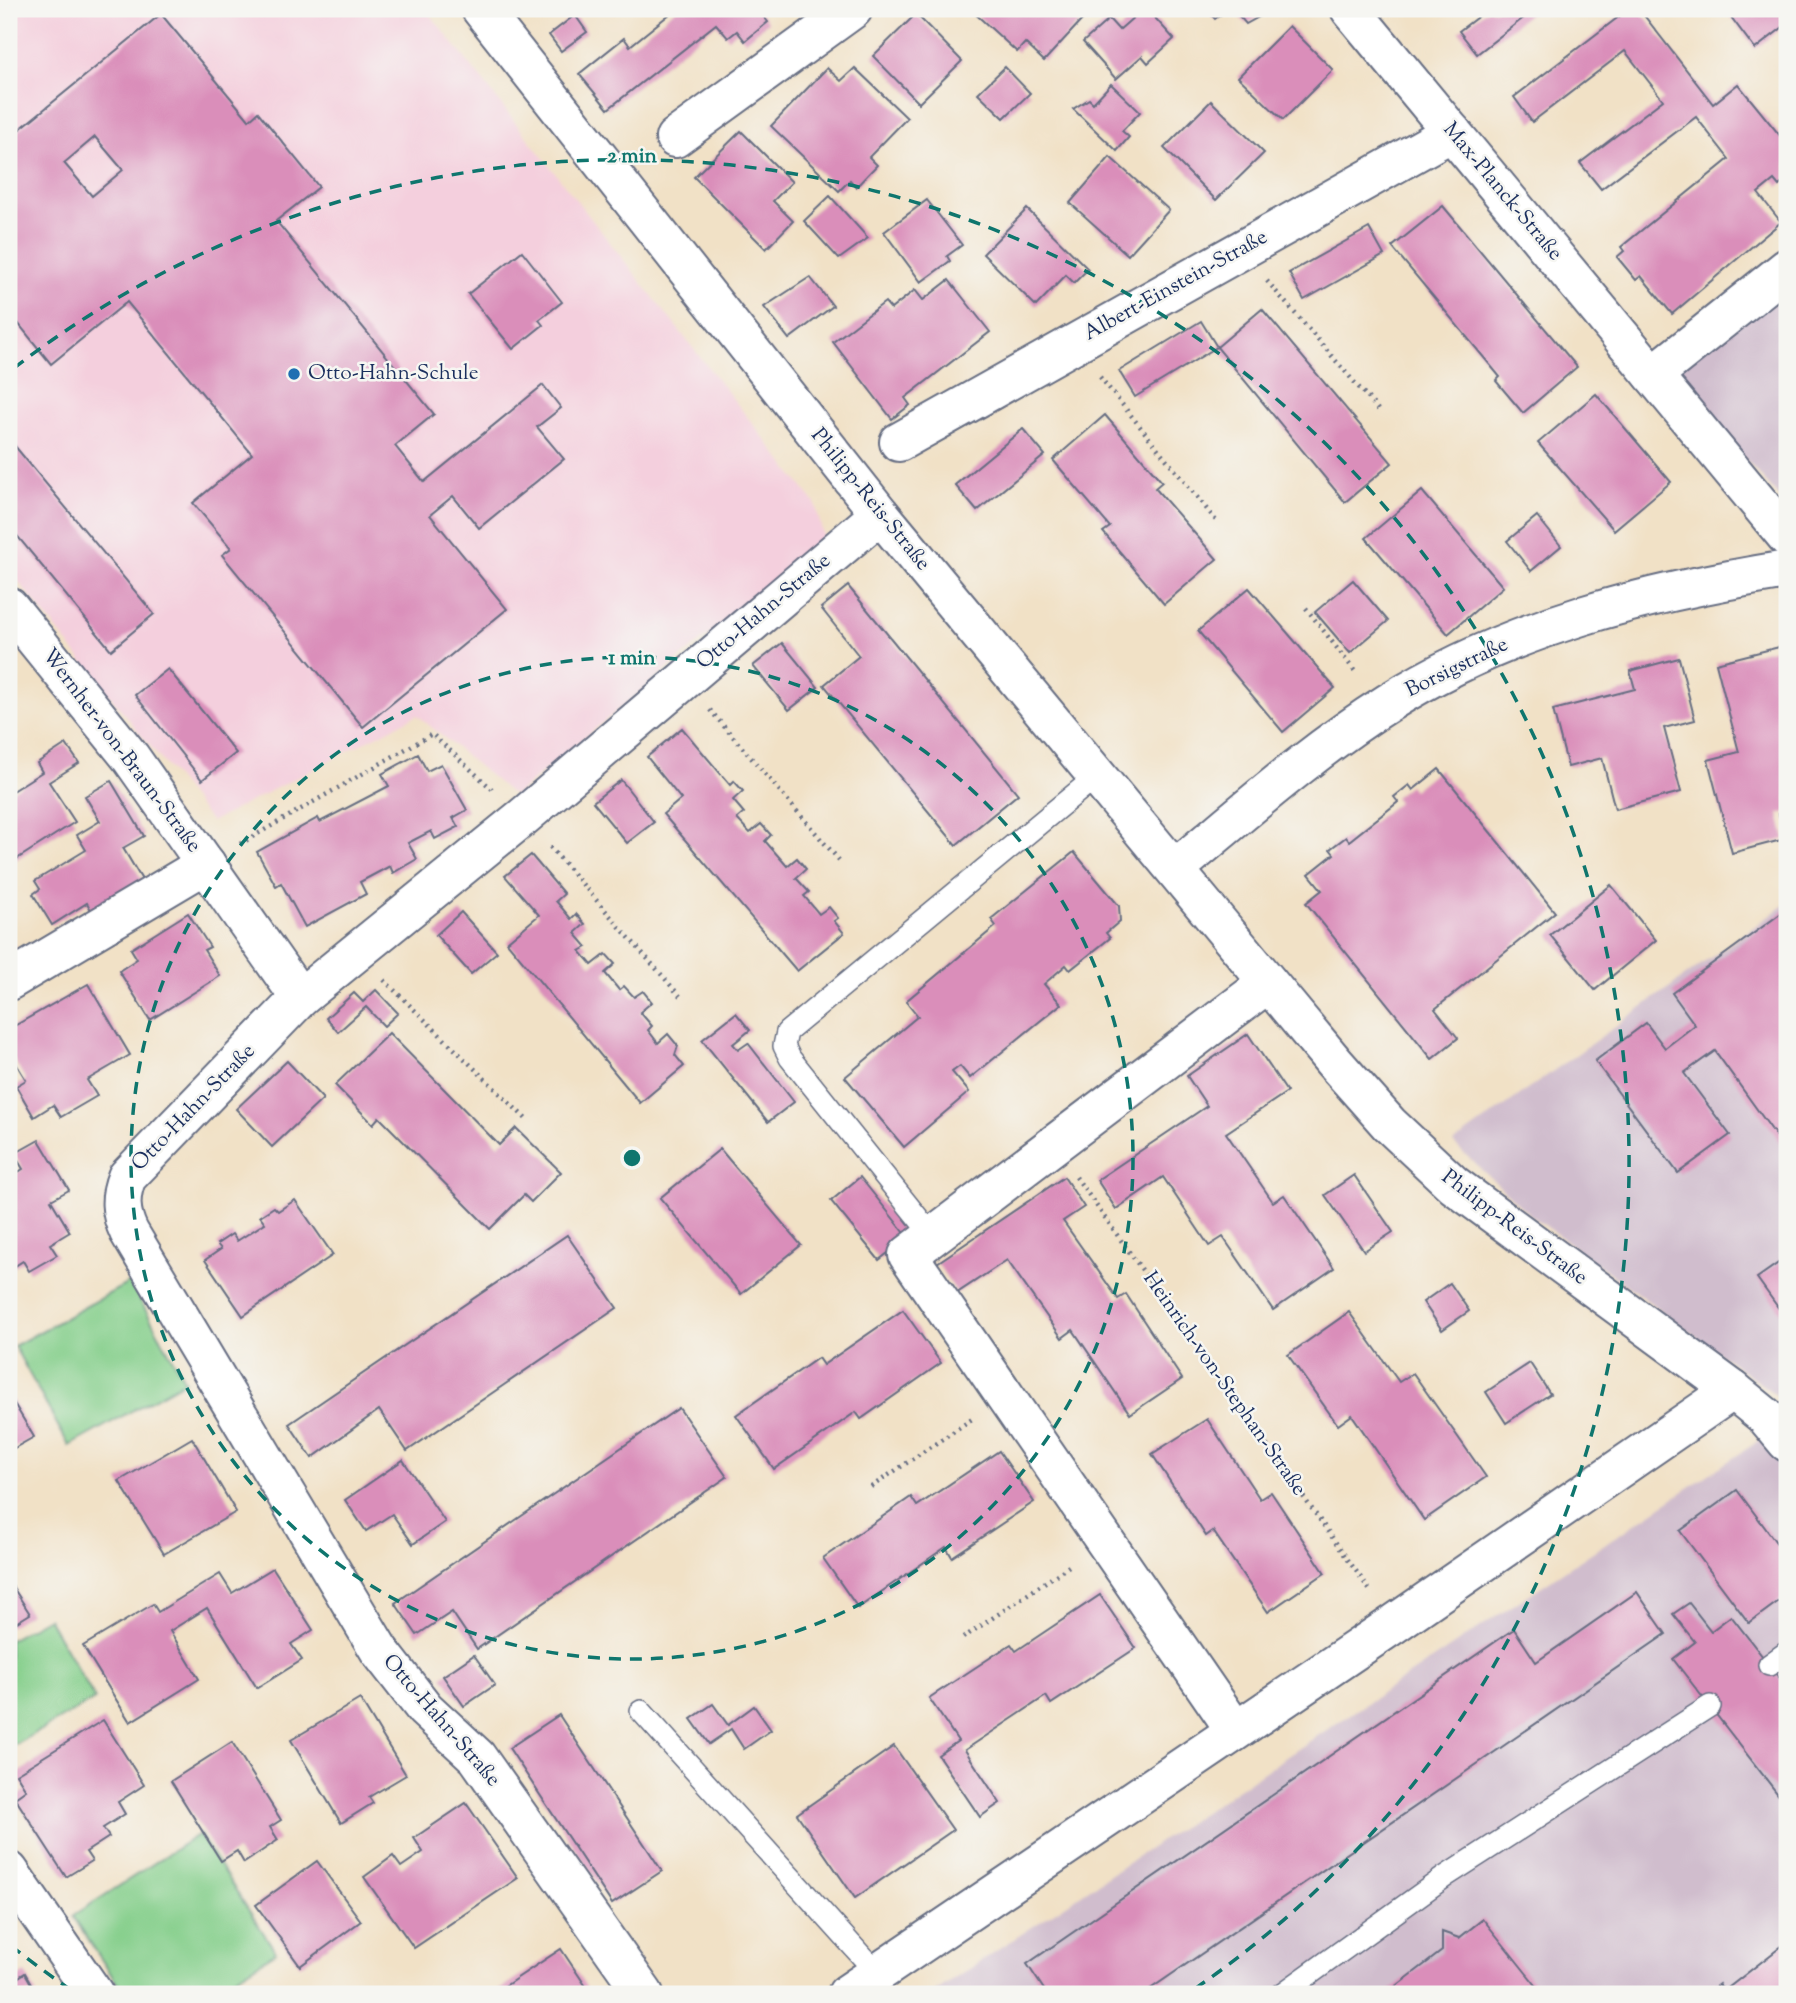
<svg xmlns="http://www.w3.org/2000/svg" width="1796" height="2003" viewBox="0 0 1796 2003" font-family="'Sorts Mill Goudy',serif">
  <rect width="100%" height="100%" fill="#f6f6f2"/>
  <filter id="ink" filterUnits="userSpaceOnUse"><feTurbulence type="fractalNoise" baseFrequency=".0143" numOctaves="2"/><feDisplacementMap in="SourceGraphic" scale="14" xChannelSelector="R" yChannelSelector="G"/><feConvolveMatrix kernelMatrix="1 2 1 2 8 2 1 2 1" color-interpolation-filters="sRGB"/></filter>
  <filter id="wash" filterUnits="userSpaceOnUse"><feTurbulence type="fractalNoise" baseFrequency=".00686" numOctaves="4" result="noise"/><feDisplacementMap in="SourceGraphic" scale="28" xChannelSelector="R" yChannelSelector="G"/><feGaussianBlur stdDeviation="1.57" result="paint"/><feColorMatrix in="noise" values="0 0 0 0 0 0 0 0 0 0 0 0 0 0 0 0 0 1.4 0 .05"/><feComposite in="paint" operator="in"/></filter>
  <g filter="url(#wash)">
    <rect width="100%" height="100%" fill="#f1e1c6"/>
    <!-- built -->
    <polygon fill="#f4cfdd" points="9,9 426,9 815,503 824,539 514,796 417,715 211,822 9,570"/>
    <!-- industrial -->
    <g fill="#d0bdcd">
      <polygon points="1787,281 1787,506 1671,375"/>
      <polygon points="1787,903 1787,1403 1528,1213 1453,1143"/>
      <polygon points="1787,1422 1787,1994 932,1994"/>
    </g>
    <!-- green -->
    <g fill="#86cf8c" stroke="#507f75" stroke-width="2">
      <polygon points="130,1282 185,1381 69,1446 14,1346"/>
      <polygon points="48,1618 95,1699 9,1748 9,1640"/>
      <polygon points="199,1834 276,1952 210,1994 124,1994 73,1916"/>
    </g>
    <g id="blocks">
      <!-- building -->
      <g fill="#da8eba" fill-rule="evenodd">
        <polygon points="676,9 764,9 760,12 768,22 745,41 737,31 728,38 716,24 608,109 579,74 624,38 630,46"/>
        <polygon points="970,9 1069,9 1082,20 1044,61 1025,43 1017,52"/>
        <polygon points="1143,9 1147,9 1174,39 1148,63 1142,56 1116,79 1083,42 1109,19 1119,30"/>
        <polygon points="1206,9 1228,9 1215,19"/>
        <polygon points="1233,9 1273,9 1246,24"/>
        <polygon points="1488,9 1535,9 1477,54 1459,31"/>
        <polygon points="1629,9 1639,9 1713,104 1738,84 1781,137 1787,133 1787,179 1779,186 1774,180 1758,193 1781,222 1672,314 1641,276 1636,280 1617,257 1624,251 1621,247 1729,159 1696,117 1601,189 1580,163 1663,100 1625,51 1532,122 1514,97"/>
        <polygon points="1725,9 1787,9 1787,24 1755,49"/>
        <path d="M161,14L249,120L258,112L319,187L276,221L434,414L395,446L424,482L543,385L561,408L537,427L564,459L479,528L453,496L430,515L507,609L363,727L222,555L231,548L193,503L252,454L127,302L51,364L9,312V138ZM95,137L123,170L92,196L64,163Z"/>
        <polygon points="916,14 962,61 919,103 873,56"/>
        <polygon points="575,15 587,32 561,51 549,35"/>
        <polygon points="1289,26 1333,70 1283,120 1238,77"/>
        <polygon points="1005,67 1030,93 1004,118 978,93"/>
        <polygon points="827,68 841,81 855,68 907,118 869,157 877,165 856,187 850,180 839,191 771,126"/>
        <polygon points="1111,84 1140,112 1122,131 1129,137 1117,151 1073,109 1089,99 1093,103"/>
        <polygon points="1211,101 1264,153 1216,200 1164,148"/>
        <polygon points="741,131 792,182 773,201 793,221 766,249 694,177"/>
        <polygon points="1110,157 1169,210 1128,255 1070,203"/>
        <polygon points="830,196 868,238 839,259 804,221"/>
        <polygon points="927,200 962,245 947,256 950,261 921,282 884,232"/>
        <polygon points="1443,206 1577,367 1523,413 1496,381 1500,377 1392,247"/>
        <polygon points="1027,209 1088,269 1074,283 1066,275 1036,306 983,254"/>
        <polygon points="1369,228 1384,255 1304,300 1289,273"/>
        <polygon points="522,251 562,302 539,320 543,325 513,349 468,294"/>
        <polygon points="810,277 833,306 789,339 764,307"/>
        <polygon points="949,280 990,332 905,398 910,405 892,419 833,342 885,302 891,309 915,290 923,300"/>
        <polygon points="1787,307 1787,365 1785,365 1782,311"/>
        <polygon points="1262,309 1392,463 1345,502 1217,347 1135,397 1119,371 1201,321 1217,347"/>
        <polygon points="1596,394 1671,482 1614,530 1538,443"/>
        <polygon points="1105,415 1162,482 1155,488 1217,559 1164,604 1103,532 1110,527 1053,460"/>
        <polygon points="1023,429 1045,455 977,511 955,485"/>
        <polygon points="9,439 154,614 111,650 9,526"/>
        <polygon points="1422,491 1503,587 1448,634 1366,538"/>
        <polygon points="1537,516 1561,546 1531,571 1507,541"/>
        <polygon points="1353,580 1388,621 1350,653 1315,612"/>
        <polygon points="848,586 1018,794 956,845 824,685 859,656 821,608"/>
        <polygon points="1249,588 1335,688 1283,732 1198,631"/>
        <polygon points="782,643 818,687 789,710 753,666"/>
        <polygon points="1787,645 1787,812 1779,814 1785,839 1732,853 1708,760 1739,752 1716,663"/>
        <polygon points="1679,658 1695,720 1664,728 1681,792 1615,809 1602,758 1568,767 1553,710 1635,689 1630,671"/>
        <polygon points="168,669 236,753 202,780 135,695"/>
        <polygon points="682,728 730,785 734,781 743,791 733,800 744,813 737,819 750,833 761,824 771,835 765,841 787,866 797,858 806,869 796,878 809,892 804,896 819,914 829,907 838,918 834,921 844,933 797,971 663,814 681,799 647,757"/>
        <polygon points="66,744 79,763 49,782 75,822 9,864 9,793 42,772 37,763"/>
        <polygon points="418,754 427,771 441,764 467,810 453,818 458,827 435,839 431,831 408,843 417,859 393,873 390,866 360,882 366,894 305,927 281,883 276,886 257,852 318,818 320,822 389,786 382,774"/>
        <polygon points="1439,769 1555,912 1435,1009 1458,1038 1432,1059 1306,903 1322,890 1309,874 1334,854 1330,849 1346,837 1349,841 1398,802 1394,797 1409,785 1413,790"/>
        <polygon points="621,780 654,822 627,843 593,802"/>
        <polygon points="111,781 144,836 123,848 145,885 94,915 87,903 52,925 33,894 40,889 35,881 86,850 77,835 100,821 85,796"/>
        <polygon points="1074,852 1119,906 1120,921 1106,933 1110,938 1070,970 1066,965 1044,984 1061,1004 970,1078 960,1066 952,1072 969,1092 904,1147 845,1077 918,1016 906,1001 996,926 991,919"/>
        <polygon points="531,855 564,894 556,901 571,919 576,914 585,924 575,933 587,947 580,951 592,965 606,954 615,964 605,973 619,990 624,986 634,997 643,991 652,1002 640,1012 652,1026 648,1030 658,1043 668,1034 678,1046 675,1055 684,1066 640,1103 507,942 539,915 505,876"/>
        <polygon points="1611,885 1656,940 1595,990 1550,935"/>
        <polygon points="1787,909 1787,1151 1715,1051 1684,1073 1730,1135 1678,1173 1595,1061 1646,1023 1665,1048 1695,1025 1672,993"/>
        <polygon points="461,912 497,952 471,974 436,935"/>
        <polygon points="188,913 210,947 204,950 220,976 150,1020 119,971 137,959 131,949"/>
        <polygon points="9,937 22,959 9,968"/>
        <polygon points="88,984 130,1055 87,1080 97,1096 61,1117 53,1105 34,1117 16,1086 26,1080 9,1052 9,1029"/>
        <polygon points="376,990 398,1013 384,1026 366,1007 338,1032 326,1018 354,993 363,1002"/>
        <polygon points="736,1013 750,1030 733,1044 738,1050 748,1043 794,1102 768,1122 702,1040"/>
        <polygon points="389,1033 499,1145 516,1128 561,1172 531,1202 524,1195 490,1229 379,1117 373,1124 335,1085"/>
        <polygon points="1248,1034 1287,1092 1226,1133 1273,1202 1284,1195 1334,1268 1273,1310 1223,1237 1209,1246 1163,1177 1116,1209 1097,1180 1207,1106 1187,1076"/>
        <polygon points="287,1061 323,1099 272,1147 236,1109"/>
        <polygon points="39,1140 69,1190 51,1200 70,1232 50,1244 57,1255 29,1271 23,1261 9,1270 9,1178 23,1169 14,1154"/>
        <polygon points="720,1149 801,1245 741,1294 660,1198"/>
        <polygon points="1354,1175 1393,1232 1364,1251 1325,1195"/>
        <polygon points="860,1177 908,1237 879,1260 831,1201"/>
        <polygon points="1064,1177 1084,1207 1063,1221 1118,1299 1126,1294 1182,1379 1130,1414 1073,1330 1062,1338 1007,1260 957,1293 937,1263"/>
        <polygon points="295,1200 333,1255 243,1316 205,1260 221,1249 217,1244 232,1234 237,1241 265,1223 260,1216 274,1207 278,1211"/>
        <polygon points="567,1235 617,1308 407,1451 379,1410 312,1458 289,1424"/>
        <polygon points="1787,1257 1787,1320 1757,1278"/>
        <polygon points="1450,1283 1469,1311 1442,1330 1423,1302"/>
        <polygon points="903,1310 941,1363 861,1419 856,1412 774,1469 736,1415 818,1358 823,1365"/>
        <polygon points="1349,1312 1399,1382 1413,1373 1486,1477 1424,1520 1352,1415 1338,1425 1288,1355"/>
        <polygon points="1530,1363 1550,1394 1506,1423 1486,1392"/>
        <polygon points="9,1395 34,1437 9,1451"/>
        <polygon points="679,1408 727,1477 477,1649 452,1612 417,1635 395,1603"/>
        <polygon points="1207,1419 1260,1499 1271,1492 1325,1573 1268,1612 1213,1531 1206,1536 1152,1454"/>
        <polygon points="192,1438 236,1512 164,1554 119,1481"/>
        <polygon points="999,1451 1034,1502 952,1557 946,1547 858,1608 823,1558 911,1497 917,1506"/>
        <polygon points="403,1460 445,1522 413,1544 392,1514 366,1531 345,1500"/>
        <polygon points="1737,1490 1787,1557 1787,1595 1749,1623 1680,1531"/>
        <polygon points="273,1568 313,1630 291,1644 302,1660 257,1688 207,1608 170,1631 199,1679 130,1722 83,1646 153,1604 158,1612 220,1574 232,1593"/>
        <polygon points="9,1581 30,1614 9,1627"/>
        <polygon points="1637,1592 1666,1634 1143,1994 1047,1994 1027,1964 1514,1629 1536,1662"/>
        <polygon points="1100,1595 1136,1648 1051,1704 1046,1696 965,1750 1000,1803 980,1817 938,1755 958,1741 929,1698 1011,1644 1016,1651"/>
        <polygon points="1689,1603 1711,1631 1731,1616 1787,1688 1787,1806 1673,1659 1695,1642 1673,1614"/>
        <polygon points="474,1655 495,1685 464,1706 443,1676"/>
        <polygon points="360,1699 406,1775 369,1797 373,1803 341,1823 291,1740"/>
        <polygon points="713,1704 728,1725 754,1706 771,1730 744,1749 731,1729 709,1744 691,1719"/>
        <polygon points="559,1715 662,1871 612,1904 509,1748"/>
        <polygon points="103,1720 144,1785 118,1802 125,1814 103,1828 109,1837 86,1852 92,1861 66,1877 15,1798 26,1790 16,1774"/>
        <polygon points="232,1742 281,1820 270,1827 278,1840 244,1863 237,1851 221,1861 171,1781"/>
        <polygon points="894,1746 953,1830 855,1898 797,1814"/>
        <polygon points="466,1803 518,1878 414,1948 364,1877 393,1856 401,1867 423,1852 414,1838"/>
        <polygon points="317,1861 361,1921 300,1966 256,1905"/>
        <polygon points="1483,1919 1543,1994 1386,1994 1442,1951 1442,1932 1459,1938"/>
        <polygon points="1787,1942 1787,1994 1706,1994 1719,1984 1724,1991"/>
        <polygon points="561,1949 591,1994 493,1994"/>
        <polygon points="9,1965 17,1978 25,1973 37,1994 9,1994"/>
      </g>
    </g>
  </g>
  <g filter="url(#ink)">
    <use href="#blocks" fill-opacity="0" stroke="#666d82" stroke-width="2"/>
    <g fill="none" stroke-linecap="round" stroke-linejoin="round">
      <defs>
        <g id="lane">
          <polyline points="923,1224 790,1058 784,1046 787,1032 1098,775"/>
          <polyline points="1769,1665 1787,1652"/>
          <polyline points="641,1711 877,1973"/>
          <polyline points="1282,1994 1446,1876 1710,1706"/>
        </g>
        <g id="street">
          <polyline points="481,9 880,514 1334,1062 1389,1124 1454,1185 1733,1390 1766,1417 1787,1442"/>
          <polyline points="1350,9 1787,537"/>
          <polyline points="675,138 853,9"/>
          <polyline points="1653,375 1787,268"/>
          <polyline points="899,442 1452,132"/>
          <polyline points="9,607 131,758 300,998"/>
          <path d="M1176,868C1245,811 1312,751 1388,703C1508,627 1649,592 1787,570"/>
          <polyline points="9,981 206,864"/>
          <polyline points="1235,1730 908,1255 1268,983"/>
          <polyline points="9,1871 94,1994"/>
          <path d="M644,1994L477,1757L425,1709L379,1650L129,1232C120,1213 119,1197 127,1177L300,998L523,817L880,514"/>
          <polyline points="847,1994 1394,1624 1733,1390"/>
        </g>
      </defs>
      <!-- lane casing -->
      <use href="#lane" stroke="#666d82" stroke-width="24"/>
      <!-- street casing -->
      <use href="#street" stroke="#666d82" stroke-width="42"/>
      <!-- path -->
      <g stroke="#666d82" stroke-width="4.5" stroke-dasharray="2 5" stroke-linecap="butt">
        <polyline points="1267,281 1381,413"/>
        <polyline points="1100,377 1218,523"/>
        <polyline points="1306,608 1357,674"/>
        <polyline points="710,710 839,860"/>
        <polyline points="240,844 432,734 492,789"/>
        <polyline points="550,847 680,996"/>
        <polyline points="384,980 526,1119"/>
        <polyline points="1076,1177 1371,1592"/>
        <polyline points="871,1487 972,1419"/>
        <polyline points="963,1638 1072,1564"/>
      </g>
      <!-- lane -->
      <use href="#lane" stroke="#fff" stroke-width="21"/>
      <!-- street -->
      <use href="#street" stroke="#fff" stroke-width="38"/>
    </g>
  </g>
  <!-- distance rings -->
  <g fill="none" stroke="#0f766e" stroke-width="3.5" stroke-dasharray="12 9">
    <circle cx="632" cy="1158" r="501"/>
    <path d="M71 1990A1003 1003 0 0 1 14 1948M14 368A1003 1003 0 1 1 1193 1990"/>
  </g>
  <!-- markers -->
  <circle fill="#1f6fb2" stroke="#f6f6f2" stroke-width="2.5" cx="294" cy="374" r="7"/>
  <g text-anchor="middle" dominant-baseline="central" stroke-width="5" stroke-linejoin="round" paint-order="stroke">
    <!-- street labels -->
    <g font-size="21" fill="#1b2f5e" stroke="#f6f6f2">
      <text transform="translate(1502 192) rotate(50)">Max-Planck-Straße</text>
      <text transform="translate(1176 286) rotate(-29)">Albert-Einstein-Straße</text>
      <text transform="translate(870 500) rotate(51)">Philipp-Reis-Straße</text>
      <text transform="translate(764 612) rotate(-40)">Otto-Hahn-Straße</text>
      <text transform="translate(1457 668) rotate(-26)">Borsigstraße</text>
      <text transform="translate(121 751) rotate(53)">Wernher-von-Braun-Straße</text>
      <text transform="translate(194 1108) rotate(-46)">Otto-Hahn-Straße</text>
      <text transform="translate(1514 1228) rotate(37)">Philipp-Reis-Straße</text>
      <text transform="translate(1224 1384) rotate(55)">Heinrich-von-Stephan-Straße</text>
      <text transform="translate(441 1721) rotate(49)">Otto-Hahn-Straße</text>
    </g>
    <!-- poi labels -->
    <g font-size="21" fill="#1b2f5e" stroke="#f6f6f2" text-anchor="start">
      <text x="308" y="374">Otto-Hahn-Schule</text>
    </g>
  </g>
  <circle cx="632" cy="1158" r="10" fill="#0f766e" stroke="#f6f6f2" stroke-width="3.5"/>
  <g font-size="21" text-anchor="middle" font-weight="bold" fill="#0f766e" stroke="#f6f6f2" stroke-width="5" stroke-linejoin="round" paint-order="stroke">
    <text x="632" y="162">2 min</text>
    <text x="632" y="664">1 min</text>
  </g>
  <!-- margin -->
  <rect width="1796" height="2003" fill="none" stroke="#f6f6f2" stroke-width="35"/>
</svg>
